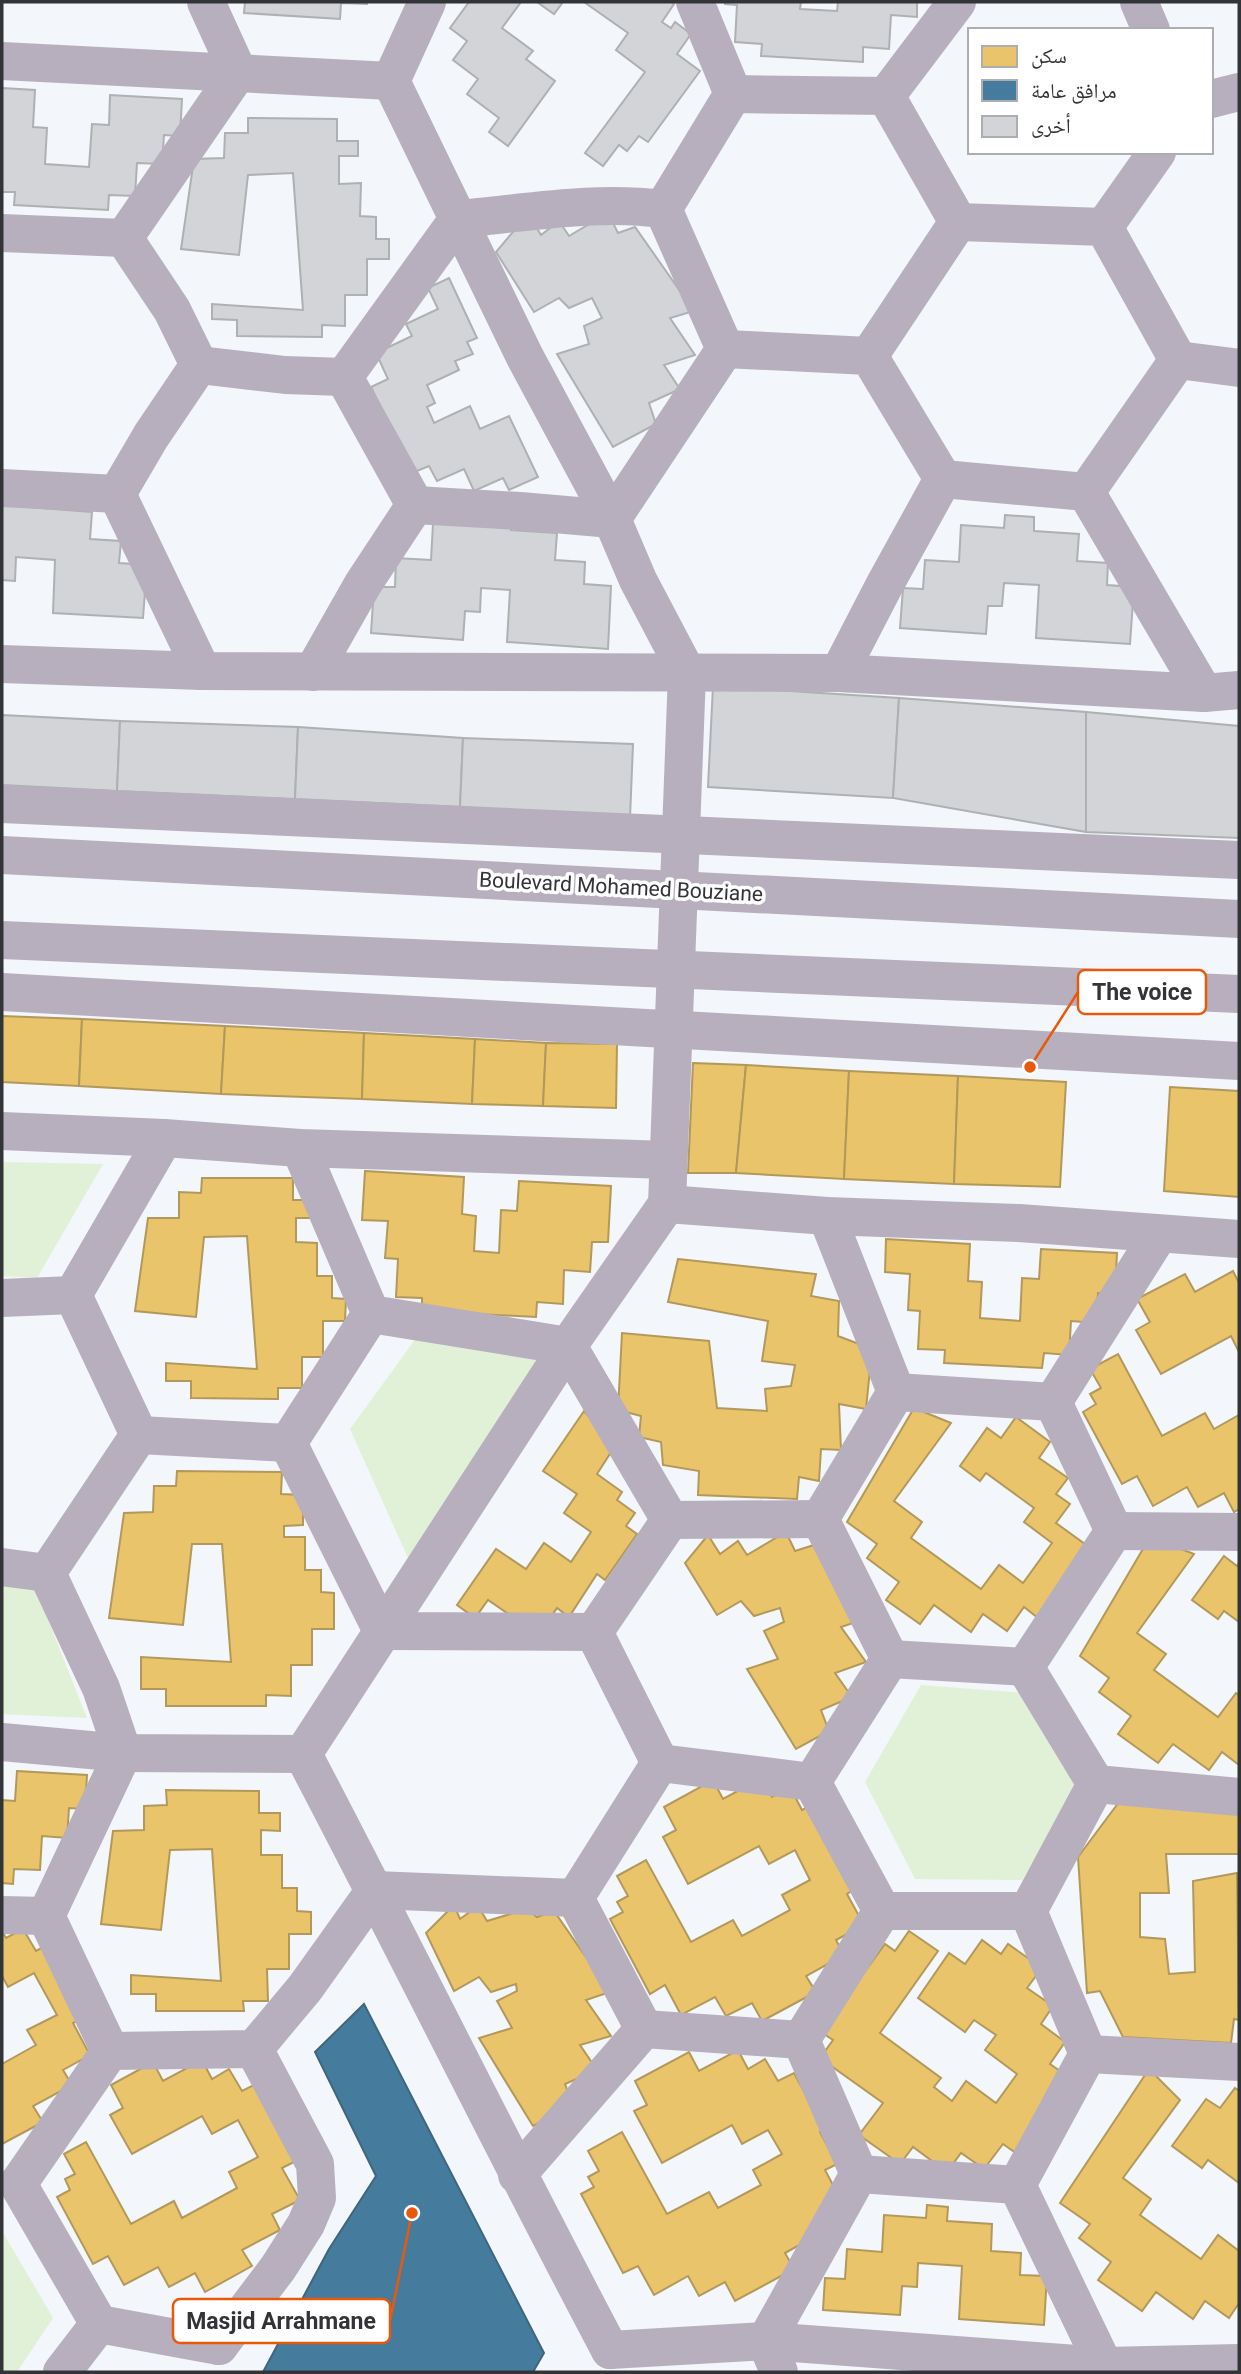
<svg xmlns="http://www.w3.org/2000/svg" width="1241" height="2374" viewBox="0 0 1241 2374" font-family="Roboto,'Noto Naskh Arabic',sans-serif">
  <rect width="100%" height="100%" fill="#f3f6fa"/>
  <!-- green -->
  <g fill="#e0f1d8">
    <polygon points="2,1162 103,1164 37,1278 2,1276"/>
    <polygon points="422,1330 555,1353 413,1569 350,1429"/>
    <polygon points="2,1586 35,1587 87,1718 2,1714"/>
    <polygon points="921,1685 1026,1693 1082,1788 1022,1880 915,1879 865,1782"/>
    <polygon points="2,2231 53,2318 17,2372 2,2372"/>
  </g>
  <!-- homes -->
  <g fill="#e9c46a" stroke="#b2995b" stroke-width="2">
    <polygon points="2,1016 82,1019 79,1086 2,1082"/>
    <polygon points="82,1019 225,1026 221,1094 79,1086"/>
    <polygon points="225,1026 364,1033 362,1099 221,1094"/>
    <polygon points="364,1033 475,1039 472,1104 362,1099"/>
    <polygon points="475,1039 546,1043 543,1106 472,1104"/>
    <polygon points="546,1043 617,1044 616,1108 543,1106"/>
    <polygon points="693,1063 746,1065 736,1173 688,1173"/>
    <polygon points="746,1065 849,1071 844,1179 736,1173"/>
    <polygon points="849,1071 958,1076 954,1184 844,1179"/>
    <polygon points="958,1076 1066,1082 1060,1187 954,1184"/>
    <polygon points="1170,1087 1239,1091 1239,1197 1164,1191"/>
    <polygon points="365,1171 464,1177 462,1214 476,1216 474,1251 499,1253 501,1210 517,1211 519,1181 611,1186 608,1242 592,1242 590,1272 564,1270 563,1304 537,1302 536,1317 422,1311 422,1298 396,1297 398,1259 385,1258 388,1221 362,1220"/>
    <polygon points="202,1178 293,1178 293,1200 315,1200 315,1218 296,1218 296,1242 317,1243 317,1276 332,1276 332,1298 346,1299 345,1321 323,1321 323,1357 302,1357 302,1388 278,1388 278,1399 191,1398 191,1381 166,1381 166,1363 257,1369 247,1236 204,1237 196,1317 135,1311 148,1218 179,1218 179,1192 201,1193"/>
    <polygon points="886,1239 970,1244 968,1281 982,1282 980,1318 1020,1321 1022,1278 1039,1279 1041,1249 1117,1253 1115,1294 1098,1293 1096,1323 1071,1321 1069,1355 1044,1353 1042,1368 944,1363 945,1350 918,1349 920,1311 908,1310 910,1274 885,1272"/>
    <polygon points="678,1259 816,1274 811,1296 839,1301 838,1336 872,1349 866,1409 839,1404 841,1450 821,1449 819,1481 799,1477 797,1499 698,1495 699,1471 663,1465 661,1442 639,1437 641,1416 618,1410 622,1333 709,1341 717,1408 767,1411 765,1389 791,1386 795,1365 762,1361 768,1321 668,1302"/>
    <polygon points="1233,1271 1239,1283 1239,1352 1231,1336 1161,1374 1136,1330 1150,1322 1137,1299 1185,1274 1195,1292"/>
    <polygon points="1118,1354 1162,1436 1205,1413 1214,1429 1239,1415 1239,1509 1234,1512 1224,1493 1198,1507 1187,1487 1153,1506 1137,1476 1122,1484 1083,1412 1096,1404 1090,1394 1101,1388 1090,1369"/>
    <polygon points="914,1408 951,1423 894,1501 922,1522 911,1538 981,1589 999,1565 1023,1583 1052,1543 1024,1522 1034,1508 986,1473 980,1481 960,1466 987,1428 1001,1438 1016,1417 1050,1442 1039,1458 1068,1478 1056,1494 1070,1504 1056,1523 1089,1547 1038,1618 1024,1607 1007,1631 983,1614 971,1632 934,1605 920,1624 886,1600 899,1582 867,1558 877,1544 847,1522"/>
    <polygon points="584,1411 615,1446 597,1474 622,1492 617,1500 635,1513 626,1526 637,1534 605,1580 597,1574 569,1617 557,1608 542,1630 520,1622 488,1600 475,1618 457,1605 496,1549 526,1569 544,1543 571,1562 591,1532 564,1513 577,1494 543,1471"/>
    <polygon points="177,1471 282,1472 281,1494 303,1495 303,1525 284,1526 284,1537 305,1537 305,1570 321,1570 321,1592 334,1593 334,1629 312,1629 312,1665 291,1665 291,1696 266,1695 266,1706 166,1706 166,1689 141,1689 141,1657 231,1662 222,1544 192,1544 183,1625 109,1618 124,1513 153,1512 154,1486 176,1486"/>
    <polygon points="786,1532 795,1551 814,1545 865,1619 841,1627 866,1662 835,1673 852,1697 821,1710 829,1731 796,1749 747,1669 778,1659 764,1631 784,1622 780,1608 754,1616 741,1601 717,1615 685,1563 708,1535 720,1554 738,1541 747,1555"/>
    <polygon points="1150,1537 1194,1554 1137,1633 1166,1654 1154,1670 1218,1717 1236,1693 1239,1695 1239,1765 1222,1752 1209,1770 1173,1744 1158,1763 1118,1734 1131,1716 1099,1692 1109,1678 1080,1656"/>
    <polygon points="1224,1556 1237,1566 1239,1563 1239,1622 1224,1611 1218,1619 1192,1600"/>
    <polygon points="17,1771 87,1775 85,1809 69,1808 67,1838 42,1836 40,1870 14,1869 13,1884 2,1883 2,1800 15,1801"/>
    <polygon points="762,1778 772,1797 790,1787 802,1810 817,1801 858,1887 847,1894 864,1925 836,1940 844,1955 806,1976 816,1992 762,2021 752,2003 726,2016 715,1997 681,2015 665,1985 650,1994 610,1919 623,1912 617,1902 628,1896 617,1876 646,1860 691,1942 733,1920 742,1936 790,1910 782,1895 810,1880 795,1850 769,1864 759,1846 688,1884 663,1837 676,1830 664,1807 713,1780 723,1799"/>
    <polygon points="166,1790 259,1791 259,1813 280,1813 280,1831 261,1830 261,1855 282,1855 282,1888 297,1888 297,1911 311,1912 311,1934 289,1934 289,1969 267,1969 268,2001 243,2001 244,2011 156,2011 156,1994 131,1994 131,1975 221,1981 212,1849 170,1850 161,1930 101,1924 113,1831 144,1830 144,1806 167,1805"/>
    <polygon points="1122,1798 1239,1810 1239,1854 1166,1854 1169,1893 1140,1893 1140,1937 1165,1939 1169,1974 1195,1972 1193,1881 1237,1873 1239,2020 1234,2019 1231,2043 1123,2037 1100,1991 1087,1993 1078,1857"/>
    <polygon points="454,1905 460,1919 478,1906 487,1921 527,1909 537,1917 554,1911 610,1992 586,2000 611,2036 580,2045 597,2070 565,2084 573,2105 533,2126 479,2038 512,2028 497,2001 517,1991 516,1984 491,1992 479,1977 454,1991 426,1933"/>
    <polygon points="23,1929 36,1951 51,1943 86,2017 73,2023 90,2055 63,2070 72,2085 33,2106 43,2122 2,2144 2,2064 36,2045 27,2030 57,2015 34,1973 8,1987 2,1976 2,1931 6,1938"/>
    <polygon points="909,1931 938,1951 880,2033 941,2078 934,2087 952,2101 966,2081 996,2103 1017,2074 985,2050 996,2035 974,2020 965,2032 918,1998 949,1953 965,1964 982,1940 1001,1954 1008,1944 1042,1968 1027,1988 1053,2006 1041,2024 1065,2042 1050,2064 1070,2078 1016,2153 1003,2144 984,2169 961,2153 947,2172 913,2147 900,2164 859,2135 883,2103 820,2058 833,2040 821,2032 885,1944 895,1951"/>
    <polygon points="738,2050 748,2069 765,2059 778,2081 794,2073 824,2129 820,2132 837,2164 825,2170 842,2202 823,2232 785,2253 794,2269 735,2301 725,2282 699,2296 688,2276 654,2295 638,2266 623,2273 581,2194 594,2187 588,2177 599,2171 588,2151 622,2132 667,2214 709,2192 718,2208 761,2185 753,2170 782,2154 768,2130 742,2144 732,2125 662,2163 634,2111 647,2105 635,2081 689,2052 699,2071"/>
    <polygon points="202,2060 212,2079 229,2069 242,2091 258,2083 294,2162 282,2168 300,2200 272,2214 280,2230 242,2250 252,2266 205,2292 195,2273 169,2287 158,2267 124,2285 108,2256 93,2264 57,2197 70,2190 65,2179 75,2174 64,2154 86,2142 131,2224 174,2201 182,2218 237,2188 229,2172 258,2157 238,2120 212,2134 202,2116 132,2154 110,2115 123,2108 111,2085 153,2062 163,2081"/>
    <polygon points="1149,2069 1180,2100 1123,2178 1151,2199 1140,2215 1201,2259 1218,2235 1239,2251 1239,2303 1229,2318 1205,2301 1193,2319 1156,2292 1142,2311 1098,2280 1111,2262 1079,2238 1090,2224 1060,2203"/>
    <polygon points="1235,2088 1239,2091 1239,2183 1208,2160 1202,2168 1172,2146 1206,2099 1220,2108"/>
    <polygon points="927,2205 948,2207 947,2221 992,2224 991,2251 1021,2253 1020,2275 1047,2276 1044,2325 959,2319 962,2266 918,2263 917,2287 902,2286 900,2315 823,2310 825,2278 845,2279 847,2249 882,2252 884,2215 926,2218"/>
  </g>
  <!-- public -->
  <polygon fill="#457b9d" stroke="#3f667e" stroke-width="2" points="364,2004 544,2353 533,2372 263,2372 329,2249 376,2176 315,2052"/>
  <!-- building -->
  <g fill="#d2d4d7" stroke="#aeb0b2" stroke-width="2">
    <polygon points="245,2 367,2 367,4 341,3 340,19 244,13"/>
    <polygon points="469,2 521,2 502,28 533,51 526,59 555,81 508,146 489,132 499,118 467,94 478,79 453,60 467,41 450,28"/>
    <polygon points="537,2 563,2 554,14"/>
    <polygon points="584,2 671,2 674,4 662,22 671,28 675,22 691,34 677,54 700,71 648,142 639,136 627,151 619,145 603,166 585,153 645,72 616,50 628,33"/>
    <polygon points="725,2 801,2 800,9 837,11 838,2 917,2 917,17 891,15 889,49 863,47 863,62 761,56 762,44 735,42 737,5 725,4"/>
    <polygon points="2,88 35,90 33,127 47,128 45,164 89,167 92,124 109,125 110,95 182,99 180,136 164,135 162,164 137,163 135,196 109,195 108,210 14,205 15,192 2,192"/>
    <polygon points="248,118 337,119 337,141 358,141 358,156 339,156 339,184 361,183 360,216 376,217 376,239 389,239 389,259 367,259 367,295 345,295 345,326 322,325 322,337 237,336 237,320 212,319 212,304 303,310 293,173 248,175 239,255 181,249 194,159 224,158 225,133 248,133"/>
    <polygon points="608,213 618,233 635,227 694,311 670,318 695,355 664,365 680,389 649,403 656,424 613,447 557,354 589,344 584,326 602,318 592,298 569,308 559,298 534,312 496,252 528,214 541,235 559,221 569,236"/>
    <polygon points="449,278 477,338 467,342 473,354 455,361 459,370 427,385 435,403 427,407 434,423 470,406 480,429 509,416 538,477 509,490 503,478 474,491 464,469 437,481 429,466 412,473 371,387 388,379 376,353 412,336 406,324 438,309 428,288"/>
    <polygon points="2,505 92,512 90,539 121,541 119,563 147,565 143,618 53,613 55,560 16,557 15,581 2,580"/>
    <polygon points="1005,515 1034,517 1034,531 1079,534 1077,561 1108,563 1107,585 1134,587 1130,644 1036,638 1039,585 1004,583 1002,606 988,606 986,634 900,628 903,588 923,589 925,560 959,562 961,525 1004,528"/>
    <polygon points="512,516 511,530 557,533 555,560 585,562 584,584 611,586 608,649 507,642 510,590 481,588 480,612 465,611 463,640 371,633 374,587 395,587 396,558 431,560 433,524"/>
    <polygon points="713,686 899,698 893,798 708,787"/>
    <polygon points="899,698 1086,712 1086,832 893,798"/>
    <polygon points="1086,712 1239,726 1239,838 1086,832"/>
    <polygon points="2,715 120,721 117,791 2,785"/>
    <polygon points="120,721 298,727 295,799 117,791"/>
    <polygon points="298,727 463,738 460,807 295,799"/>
    <polygon points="463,738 633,744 630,818 460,807"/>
  </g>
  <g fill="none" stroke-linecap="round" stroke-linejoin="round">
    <!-- minor -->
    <g stroke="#b8afbe" stroke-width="38">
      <polyline points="695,2 733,94 886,96 957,2"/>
      <polyline points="1139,2 1151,30"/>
      <polyline points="2,61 391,81"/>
      <polyline points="391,81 427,2"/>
      <polyline points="886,96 958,222 1104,227 1178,360"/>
      <polyline points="1211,99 1239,92"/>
      <polyline points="663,209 733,94"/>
      <polyline points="1104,227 1157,152"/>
      <polyline points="2,233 124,238 238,72 206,2"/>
      <polyline points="725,349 869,356 943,479"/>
      <polyline points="869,356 958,222"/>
      <polyline points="1178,360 1239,368"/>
      <polyline points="199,365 285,375 344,377"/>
      <polyline points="943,479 1086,492 1204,693"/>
      <polyline points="2,488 117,494 151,436 199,365 172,310 124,238"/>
      <polyline points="1086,492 1178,360"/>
      <polyline points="117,494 202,671"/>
      <path d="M415,505L344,377L458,219C526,213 595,200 663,209"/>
      <polyline points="2,664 202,671 839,673 1204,693 1239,690"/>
      <polyline points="313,672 363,584 415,505 520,511 612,519 725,349 663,209"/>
      <polyline points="839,673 884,586 943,479"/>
      <polyline points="2,804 1239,860"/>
      <polyline points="2,992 1239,1061"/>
      <polyline points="2,1131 164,1138 300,1148 668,1160"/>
      <polyline points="300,1148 371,1314 568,1346 670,1520"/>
      <polyline points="667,1204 827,1216 1019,1223 1239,1239"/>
      <polyline points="827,1216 896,1392"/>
      <polyline points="73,1295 164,1138"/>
      <polyline points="73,1295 139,1435"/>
      <polyline points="2,1298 73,1295"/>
      <polyline points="896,1392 1053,1402"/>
      <polyline points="1053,1402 1159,1234"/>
      <polyline points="1053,1402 1114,1531"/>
      <polyline points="139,1435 288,1443"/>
      <polyline points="288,1443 382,1631 594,1632"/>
      <polyline points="288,1443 371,1314"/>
      <polyline points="820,1519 890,1659"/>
      <polyline points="820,1519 896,1392"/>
      <polyline points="670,1520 820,1519"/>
      <polyline points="1114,1531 1239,1532"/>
      <polyline points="2,1567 47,1573"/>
      <polyline points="47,1573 139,1435"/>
      <polyline points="594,1632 660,1763"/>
      <polyline points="594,1632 670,1520"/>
      <polyline points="890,1659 1025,1667"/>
      <polyline points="1025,1667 1114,1531"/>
      <polyline points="1025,1667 1096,1784"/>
      <polyline points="2,1742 123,1753 303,1754"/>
      <polyline points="303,1754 568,1346 667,1204 687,673 638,580 612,519 525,357 391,81"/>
      <path d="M303,1754C407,1952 505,2152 610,2350"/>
      <polyline points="660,1763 812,1782"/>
      <polyline points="812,1782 890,1659"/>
      <polyline points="1096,1784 1239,1797"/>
      <polyline points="575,1898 660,1763"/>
      <polyline points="575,1898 644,2029"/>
      <polyline points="882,1911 1028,1911"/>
      <polyline points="1028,1911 1088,2054"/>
      <polyline points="1028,1911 1096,1784"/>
      <polyline points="2,1915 46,1916"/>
      <polyline points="46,1916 123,1753 101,1688 47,1573"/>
      <polyline points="46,1916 110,2051"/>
      <polyline points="644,2029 801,2040 859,2174"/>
      <polyline points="801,2040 882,1911 812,1782"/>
      <polyline points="110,2051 254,2049 305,1988 375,1890 575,1898"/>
      <polyline points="1088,2054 1239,2062"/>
      <polyline points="859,2174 1017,2185"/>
      <polyline points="517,2175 644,2029"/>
      <polyline points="18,2184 99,2324 219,2346"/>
      <polyline points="18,2184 110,2051"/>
      <polyline points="1017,2185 1104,2366 1100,2372"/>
      <polyline points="1017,2185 1088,2054"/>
      <polyline points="219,2346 278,2268 306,2224 317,2198 315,2164 254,2049"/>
      <polyline points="610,2350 766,2341 1104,2366 1239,2363"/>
      <polyline points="62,2372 99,2324"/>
      <polyline points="779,2372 766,2341 859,2174"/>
    </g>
    <!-- tertiary -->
    <g stroke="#b8afbe" stroke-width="38">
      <polyline points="2,855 1239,919"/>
      <polyline points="2,940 1239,994"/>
    </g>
  </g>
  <g text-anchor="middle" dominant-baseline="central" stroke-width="7" stroke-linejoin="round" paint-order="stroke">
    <!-- street labels -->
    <g font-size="21" fill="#323437" stroke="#fff">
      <text transform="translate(621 887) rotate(3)">Boulevard Mohamed Bouziane</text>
    </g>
  </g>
  <!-- callouts -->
  <path fill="none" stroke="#e8590c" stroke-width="2.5" d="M1030 1067L1078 992M412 2213L390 2321"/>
  <g fill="#e8590c" stroke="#fff" stroke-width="2.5">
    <circle cx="1030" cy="1067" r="7"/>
    <circle cx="412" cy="2213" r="7"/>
  </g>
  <g fill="#fff" stroke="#e8590c" stroke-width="2.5">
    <rect x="1078" y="970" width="128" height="44" rx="7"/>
    <rect x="173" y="2299" width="217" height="44" rx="7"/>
  </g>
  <g font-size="23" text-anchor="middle" font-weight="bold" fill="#323437">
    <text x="1142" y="1000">The voice</text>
    <text x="281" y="2329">Masjid Arrahmane</text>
  </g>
  <!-- border -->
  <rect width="1241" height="2374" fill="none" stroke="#323437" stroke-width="7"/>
  <!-- legend -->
  <rect x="968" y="28" width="245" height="126" fill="#ffffff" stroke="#adaeaf" stroke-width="2"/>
  <rect x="982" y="46" width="35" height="21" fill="#e9c46a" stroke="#adaeaf" stroke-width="2"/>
  <text x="1031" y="63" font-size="21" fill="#323437">سكن</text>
  <rect x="982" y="80" width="35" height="21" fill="#457b9d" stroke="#adaeaf" stroke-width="2"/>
  <text x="1031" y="98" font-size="21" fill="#323437">مرافق عامة</text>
  <rect x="982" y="116" width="35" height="21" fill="#d2d4d7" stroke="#adaeaf" stroke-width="2"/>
  <text x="1031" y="133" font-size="21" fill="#323437">أخرى</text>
</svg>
